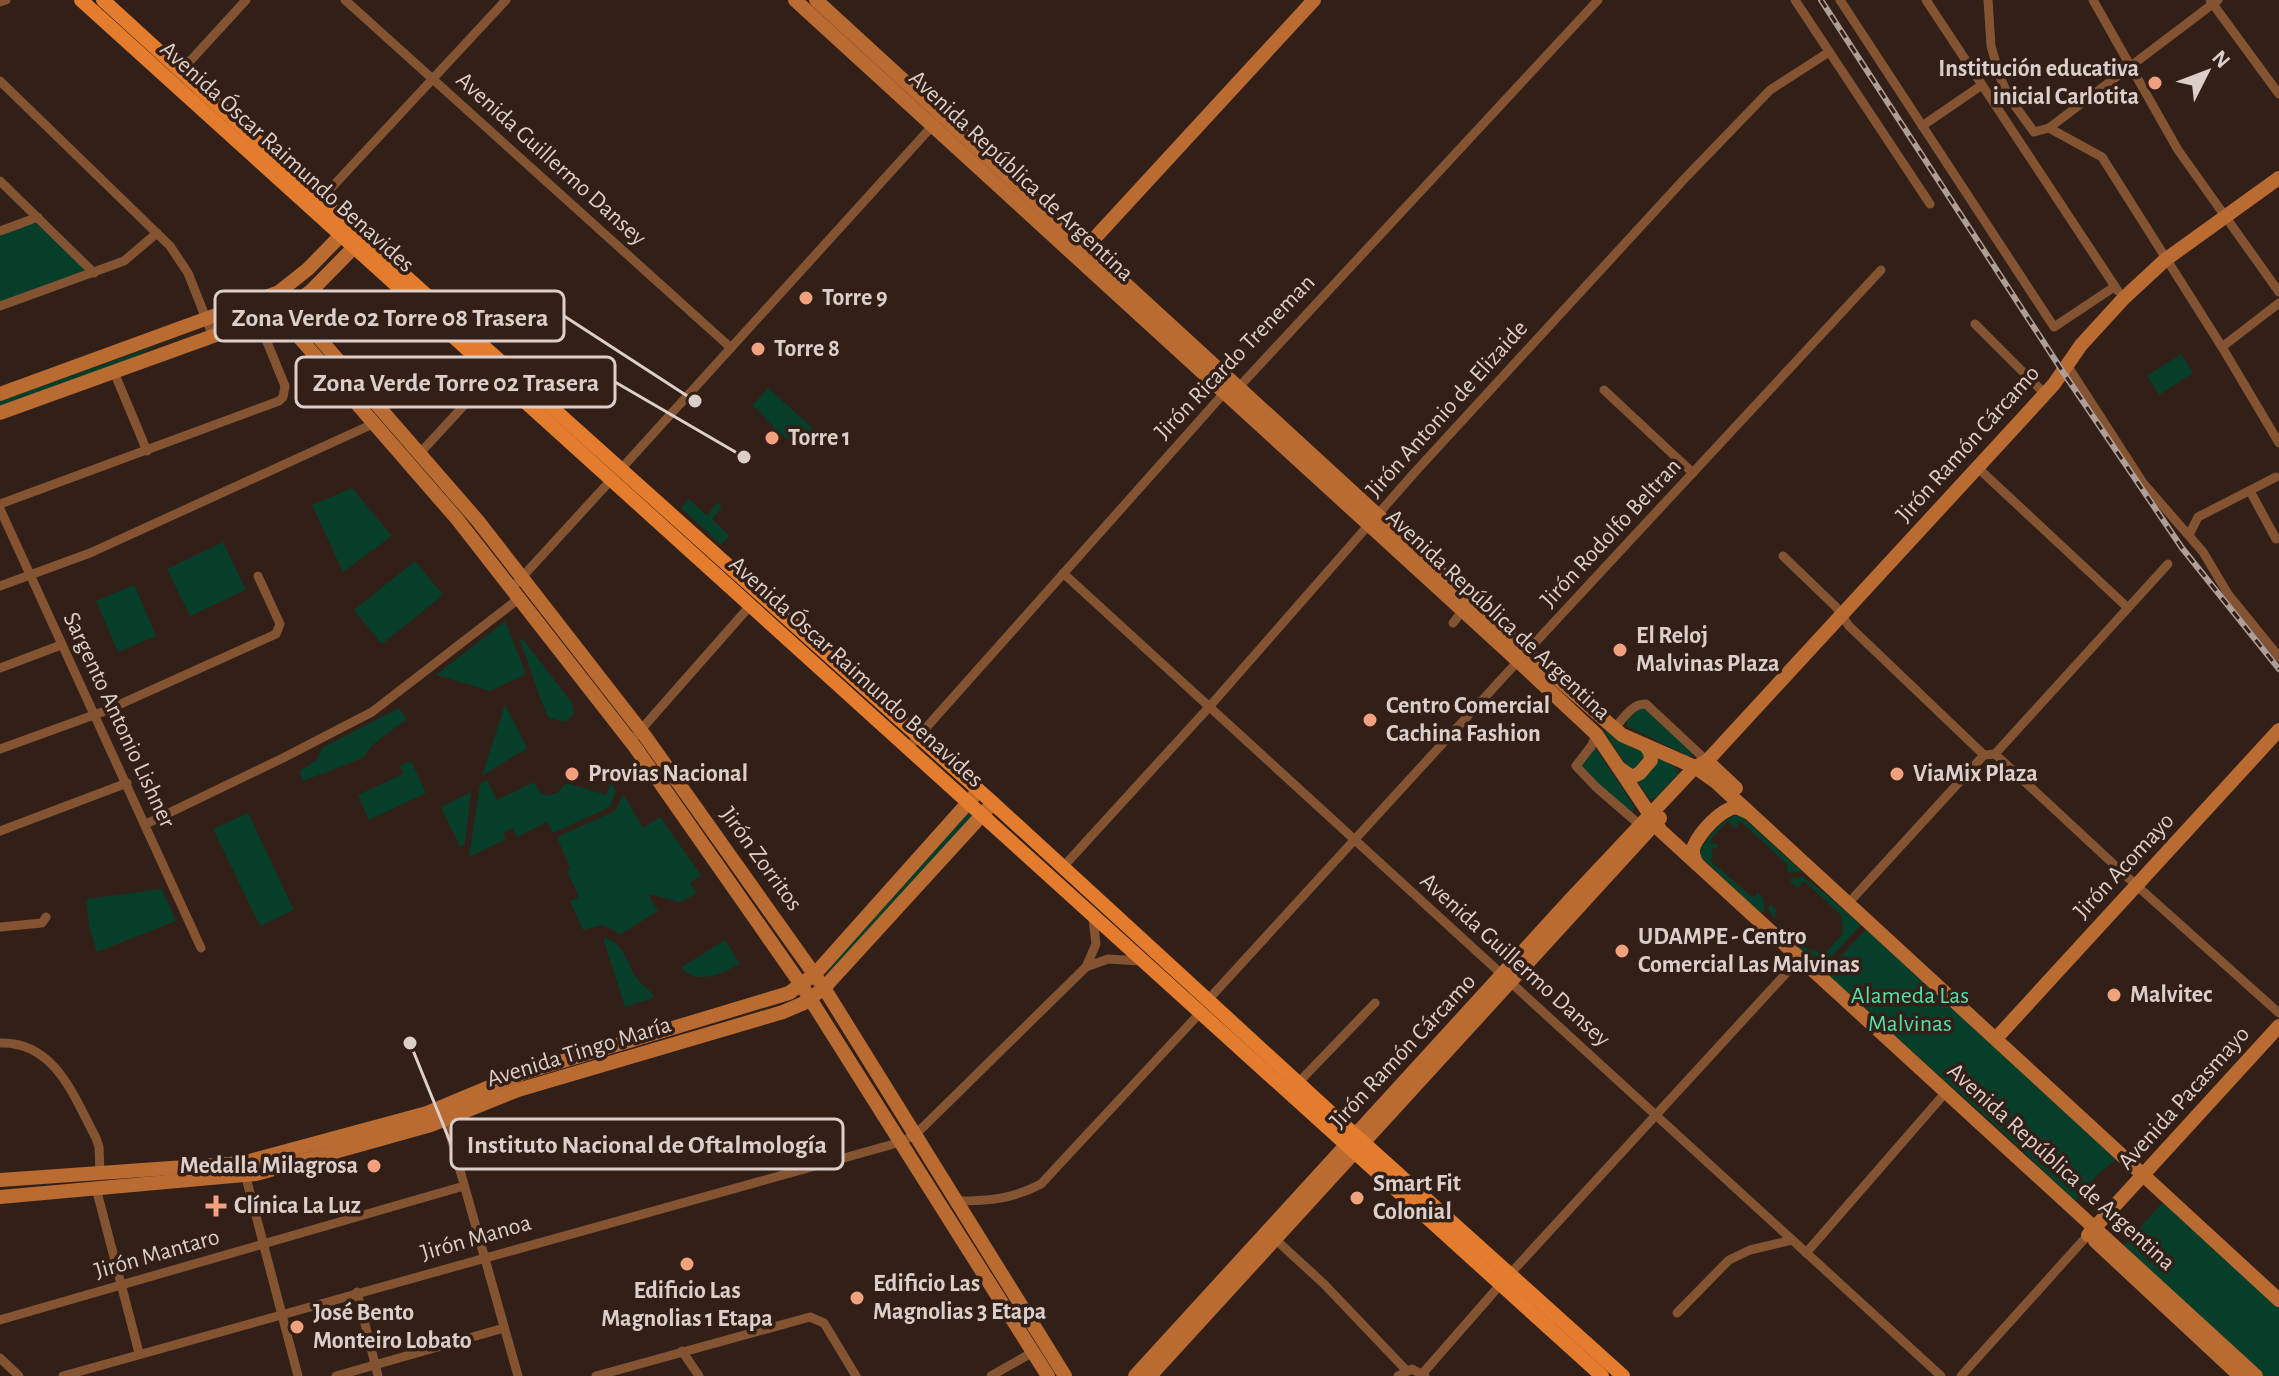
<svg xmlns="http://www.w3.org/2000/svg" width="2279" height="1376" viewBox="0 0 2279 1376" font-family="'Alegreya Sans',sans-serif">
  <rect width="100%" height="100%" fill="#321f17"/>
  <!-- green -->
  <g fill="#073e2a">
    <polygon points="35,222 93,273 0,306 0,235"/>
    <polygon points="188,334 149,349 132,359 0,408 0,401"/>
    <polygon points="2181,354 2193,373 2159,395 2147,376"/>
    <path d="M768,388L820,435L814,434L802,447L773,430L774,427C764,419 762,412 752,406Z"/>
    <polygon points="352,488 392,536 343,572 312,505"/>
    <polygon points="688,499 707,515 718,502 722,507 712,519 729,536 721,545 681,508"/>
    <polygon points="223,542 246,590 190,616 167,569"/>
    <polygon points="415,561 443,595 382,644 354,610"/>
    <polygon points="134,585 156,636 118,652 96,601"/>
    <polygon points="505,621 526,674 490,691 436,675"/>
    <path d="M522,638L572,703L574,713L566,722L549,718C536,692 531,668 520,641Z"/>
    <polygon points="505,704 527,748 482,776"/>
    <polygon points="399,708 407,719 372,745 363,758 303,781 299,771 317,760 322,748"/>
    <polygon points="1645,708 1694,752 1690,757 1627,726 1627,721 1639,709"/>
    <polygon points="1602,729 1670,763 1678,770 1678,775 1656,798 1649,799"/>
    <polygon points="1595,747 1634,806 1633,812 1612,799 1579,763"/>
    <polygon points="411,761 426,793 369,820 358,795 403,774 400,766"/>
    <polygon points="487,780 497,800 534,782 540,792 546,796 557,793 566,783 606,795 611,783 616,790 610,807 553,833 547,822 517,837 512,828 503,833 506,839 469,857 480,784"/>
    <polygon points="471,792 465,844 460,847 441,807"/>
    <polygon points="623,794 643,828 660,817 701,875 690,883 696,894 680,902 648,894 658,911 621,934 603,925 583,930 570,901 579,897 567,871 570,868 557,837 615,811"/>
    <polygon points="968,812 972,816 832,972 827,967"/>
    <polygon points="248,813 294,910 260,926 213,829"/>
    <path d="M1739,814L1802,871L1788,873L1787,864L1741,822H1738V827L1735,828L1728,821L1711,839V844H1718L1717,848H1713L1711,861L1751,896L1755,897L1757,892L1763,898L1765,911L1758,912L1699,855C1703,840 1723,818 1739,814Z"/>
    <path d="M1803,877C1824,891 1842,908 1861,925L1821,968L1790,940L1768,909L1770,904L1776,909L1775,920L1808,949L1821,953L1827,951L1843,933L1841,915L1805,882L1802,881L1801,886L1796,887L1791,883V878Z"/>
    <polygon points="162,889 176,921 97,952 89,926 86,899"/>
    <polygon points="1866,929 2116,1159 2096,1176 2076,1202 2009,1138 1825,973"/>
    <path d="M603,938C626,940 627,970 641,983C647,990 651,989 654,998L625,1007Z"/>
    <path d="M725,940L740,964C722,973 701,985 683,970L682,967Z"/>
    <polygon points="2163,1202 2279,1307 2279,1376 2263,1376 2123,1247"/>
  </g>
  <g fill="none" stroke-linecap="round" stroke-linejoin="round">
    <!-- street -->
    <g stroke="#845331" stroke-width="9">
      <polyline points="345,0 731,348"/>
      <polyline points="1795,0 1930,204"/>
      <polyline points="1840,0 2054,327 2114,287"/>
      <polyline points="1926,0 2118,291"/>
      <polyline points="1988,0 1991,46 2000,77 2010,99 2034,132 2049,128 2218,0"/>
      <polyline points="2093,0 2178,150 2279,292"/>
      <polyline points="2210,0 2279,94"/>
      <polyline points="0,2 6,0"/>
      <polyline points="181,71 246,0"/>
      <polyline points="0,81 170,246 188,273 213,336"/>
      <polyline points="1922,126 1982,85"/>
      <polyline points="2049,128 2102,157 2222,347 2279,443"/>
      <polyline points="0,181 94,273"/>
      <polyline points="321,199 506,0"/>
      <polyline points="0,231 38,217"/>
      <polyline points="0,306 124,261 157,233"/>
      <polyline points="1975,324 2045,394"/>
      <polyline points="2222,347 2279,303"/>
      <polyline points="2067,365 2143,483 2203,552 2228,594 2279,657"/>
      <polyline points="114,372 147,451"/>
      <polyline points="1604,390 1693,473"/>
      <polyline points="420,453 494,373"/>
      <polyline points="1978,468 2127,607"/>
      <polyline points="621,469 935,123"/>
      <polyline points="2250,491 2276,539"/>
      <polyline points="0,504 279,401 283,397 285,386 258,320"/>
      <polyline points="0,509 201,948"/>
      <polyline points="2189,535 2198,517 2276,477"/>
      <polyline points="1783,556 1836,607 1849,626 1984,755"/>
      <polyline points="1063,573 1941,1376"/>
      <polyline points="0,586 90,553 375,423"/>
      <polyline points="513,587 611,480"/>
      <polyline points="1453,623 1463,610"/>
      <polyline points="0,668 61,645"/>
      <path d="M1614,729C1623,719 1632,703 1646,704L1707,761"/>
      <polyline points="1596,734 1592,745 1576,766 1596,787 1640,825"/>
      <polyline points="631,741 749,607"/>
      <polyline points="908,748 1225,392 1238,388 1598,0"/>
      <polyline points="0,749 105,711 276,634 280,624 258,576"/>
      <polyline points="1995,754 2136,885 2279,1013"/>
      <polyline points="146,824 283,758 372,712 521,597"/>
      <polyline points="0,831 127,783"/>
      <polyline points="1063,867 1210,706 1415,472 1687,176 1770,90 1829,52"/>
      <polyline points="1854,897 1984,755 1995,754 2168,564"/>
      <polyline points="0,927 42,923 46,917"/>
      <polyline points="1086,967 1108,959 1141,961"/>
      <polyline points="1208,1000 1518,661 1881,270"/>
      <path d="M0,1043C55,1041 74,1097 96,1138L99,1147L100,1174"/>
      <polyline points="1298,1083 1375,1003"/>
      <polyline points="445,1117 518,1376"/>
      <polyline points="244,1170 298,1376"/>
      <polyline points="96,1188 139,1353"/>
      <path d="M957,1201C989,1201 1013,1199 1041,1184L1200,1013"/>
      <polyline points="1275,1239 1324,1284 1406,1370"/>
      <polyline points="1806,1253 1946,1092"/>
      <polyline points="1510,1274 1800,958"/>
      <polyline points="357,1292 378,1376"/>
      <polyline points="1677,1313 1729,1260 1750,1250 1792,1240"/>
      <polyline points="0,1320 464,1186"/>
      <polyline points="682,1351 699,1376"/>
      <polyline points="0,1358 19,1376"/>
      <polyline points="1423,1373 1500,1285"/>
      <polyline points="63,1376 901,1142 916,1134 1086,967 1096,944 1093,919"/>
      <polyline points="336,1376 504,1328"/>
      <polyline points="596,1376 810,1317 824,1323 856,1376"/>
      <polyline points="991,1376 1033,1352"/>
      <polyline points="1398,1376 1412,1369 1425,1376"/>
      <polyline points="1961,1376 2088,1235"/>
    </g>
    <!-- secondary -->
    <g stroke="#ba6b31" stroke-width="14">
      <polyline points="795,0 1518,661 1596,734 1661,831 2256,1376"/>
      <polyline points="816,0 1527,652 1622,735 1695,767 1716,782 2279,1300"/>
      <polyline points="1081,253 1314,0"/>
      <polyline points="279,292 478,521 645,736 824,988 1065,1376"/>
      <polyline points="265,298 457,519 635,747 802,986 1048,1376"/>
      <polyline points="0,394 279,292 308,269 348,228"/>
      <polyline points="0,413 285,310 312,290 362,239"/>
      <polyline points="1707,761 1736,788"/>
      <polyline points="1619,768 1632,777 1640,773 1651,760 1650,752 1645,745"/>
      <path d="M1697,864C1694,858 1691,852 1694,846C1700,832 1721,809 1736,807L1747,812"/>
      <polyline points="2001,1033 2279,730"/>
      <polyline points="0,1180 242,1163 427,1113 523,1073 789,993 815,974 974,796"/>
      <polyline points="0,1197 256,1174 431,1125 518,1090 783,1012 804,1003 824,988 993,803"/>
      <polyline points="2088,1235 2279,1026"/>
      <polyline points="2095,1241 2240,1376"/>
      <polyline points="1135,1376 1570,900 1695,767 1707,761 2023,418 2054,384 2081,345 2124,298 2165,260 2279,178"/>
      <polyline points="1150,1376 1660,818"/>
    </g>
    <!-- primary -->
    <g stroke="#e37d2d" stroke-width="14">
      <polyline points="81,0 1602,1376"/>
      <polyline points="103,0 363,238 993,803 1355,1135 1623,1376"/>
    </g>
    <defs>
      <polyline id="rail" points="1821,0 2063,372 2182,548 2279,669"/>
    </defs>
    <!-- rail casing -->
    <use href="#rail" stroke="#ad9e98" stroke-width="6"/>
    <!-- rail -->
    <use href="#rail" stroke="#321f17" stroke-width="3" stroke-dasharray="9" stroke-linecap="butt"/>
  </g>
  <!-- markers -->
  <g fill="#f2a17e" stroke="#321f17" stroke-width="3">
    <circle cx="2155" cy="83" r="8"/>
    <circle cx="806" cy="298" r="8"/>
    <circle cx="758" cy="349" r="8"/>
    <circle cx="772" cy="438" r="8"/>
    <circle cx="1620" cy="650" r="8"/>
    <circle cx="1370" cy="720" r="8"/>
    <circle cx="572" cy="774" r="8"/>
    <circle cx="1897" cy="774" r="8"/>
    <circle cx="1622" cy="951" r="8"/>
    <circle cx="2114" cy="995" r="8"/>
    <circle cx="374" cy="1166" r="8"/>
    <circle cx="1357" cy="1198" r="8"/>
    <path d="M212 1194h8v8h8v8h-8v8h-8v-8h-8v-8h8z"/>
    <circle cx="687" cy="1264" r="8"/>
    <circle cx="857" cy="1298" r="8"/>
    <circle cx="297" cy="1327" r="8"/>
  </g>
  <g text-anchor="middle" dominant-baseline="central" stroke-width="7" stroke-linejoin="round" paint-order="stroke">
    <!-- poi labels -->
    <g font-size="24" font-weight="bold" fill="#dccfc9" stroke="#321f17" text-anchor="start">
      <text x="2139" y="69" text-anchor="end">Institución educativa<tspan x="2139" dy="28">inicial Carlotita</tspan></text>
      <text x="822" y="298">Torre 9</text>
      <text x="774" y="349">Torre 8</text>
      <text x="788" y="438">Torre 1</text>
      <text x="1636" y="636">El Reloj<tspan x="1636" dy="28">Malvinas Plaza</tspan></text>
      <text x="1386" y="706">Centro Comercial<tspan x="1386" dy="28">Cachina Fashion</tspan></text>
      <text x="588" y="774">Provias Nacional</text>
      <text x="1913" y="774">ViaMix Plaza</text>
      <text x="1638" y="937">UDAMPE - Centro<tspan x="1638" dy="28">Comercial Las Malvinas</tspan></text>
      <text x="2130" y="995">Malvitec</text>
      <text x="358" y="1166" text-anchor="end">Medalla Milagrosa</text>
      <text x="1373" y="1184">Smart Fit<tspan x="1373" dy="28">Colonial</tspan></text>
      <text x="234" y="1206">Clínica La Luz</text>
      <text x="873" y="1284">Edificio Las<tspan x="873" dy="28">Magnolias 3 Etapa</tspan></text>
      <text x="687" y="1291" text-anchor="middle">Edificio Las<tspan x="687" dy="28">Magnolias 1 Etapa</tspan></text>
      <text x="313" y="1313">José Bento<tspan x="313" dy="28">Monteiro Lobato</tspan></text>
    </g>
    <!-- street labels -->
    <g font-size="24" fill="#dccfc9" stroke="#321f17">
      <text transform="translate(287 157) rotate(42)">Avenida Óscar Raimundo Benavides</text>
      <text transform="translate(551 159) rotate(42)">Avenida Guillermo Dansey</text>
      <text transform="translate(1021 176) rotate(43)">Avenida República de Argentina</text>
      <text transform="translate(1235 357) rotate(-46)">Jirón Ricardo Treneman</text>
      <text transform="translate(1447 409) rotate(-48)">Jirón Antonio de Elizaide</text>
      <text transform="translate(1968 444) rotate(-48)">Jirón Ramón Cárcamo</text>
      <text transform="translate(1611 533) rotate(-47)">Jirón Rodolfo Beltran</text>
      <text transform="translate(1498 615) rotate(43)">Avenida República de Argentina</text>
      <text transform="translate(856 672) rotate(42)">Avenida Óscar Raimundo Benavides</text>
      <text transform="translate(119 720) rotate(65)">Sargento Antonio Lishner</text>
      <text transform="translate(761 859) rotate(54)">Jirón Zorritos</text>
      <text transform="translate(2124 866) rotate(-47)">Jirón Acomayo</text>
      <text transform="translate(1515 960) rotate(42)">Avenida Guillermo Dansey</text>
      <text transform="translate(1403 1051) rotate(-47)">Jirón Ramón Cárcamo</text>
      <text transform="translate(579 1052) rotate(-17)">Avenida Tingo María</text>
      <text transform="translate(2184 1098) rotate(-48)">Avenida Pacasmayo</text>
      <text transform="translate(2061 1167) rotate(42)">Avenida República de Argentina</text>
      <text transform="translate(476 1238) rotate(-16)">Jirón Manoa</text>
      <text transform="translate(157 1254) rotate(-16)">Jirón Mantaro</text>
    </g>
    <!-- park labels -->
    <g font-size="24" fill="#4fe2a8" stroke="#321f17">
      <text x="1910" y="996">Alameda Las<tspan x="1910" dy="28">Malvinas</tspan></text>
    </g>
  </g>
  <!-- callouts -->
  <path fill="none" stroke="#dccfc9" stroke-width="3" d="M695 401L564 316M744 457L615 382M410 1043L451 1144"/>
  <g fill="#dccfc9" stroke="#321f17" stroke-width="3">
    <circle cx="695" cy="401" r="8"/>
    <circle cx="744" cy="457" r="8"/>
    <circle cx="410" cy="1043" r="8"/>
  </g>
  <g fill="#321f17" stroke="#dccfc9" stroke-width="3">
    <rect x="215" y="291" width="349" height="50" rx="8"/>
    <rect x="296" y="357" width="319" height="50" rx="8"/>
    <rect x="451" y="1119" width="392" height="50" rx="8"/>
  </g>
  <g font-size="26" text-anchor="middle" font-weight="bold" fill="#dccfc9">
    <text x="390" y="326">Zona Verde 02 Torre 08 Trasera</text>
    <text x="456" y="391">Zona Verde Torre 02 Trasera</text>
    <text x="647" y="1153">Instituto Nacional de Oftalmología</text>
  </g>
  <!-- north arrow -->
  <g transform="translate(2207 72) rotate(48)" stroke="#321f17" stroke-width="6" paint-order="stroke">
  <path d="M0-6L14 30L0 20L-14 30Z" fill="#dccfc9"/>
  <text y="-12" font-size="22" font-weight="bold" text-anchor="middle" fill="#dccfc9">N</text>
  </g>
</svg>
